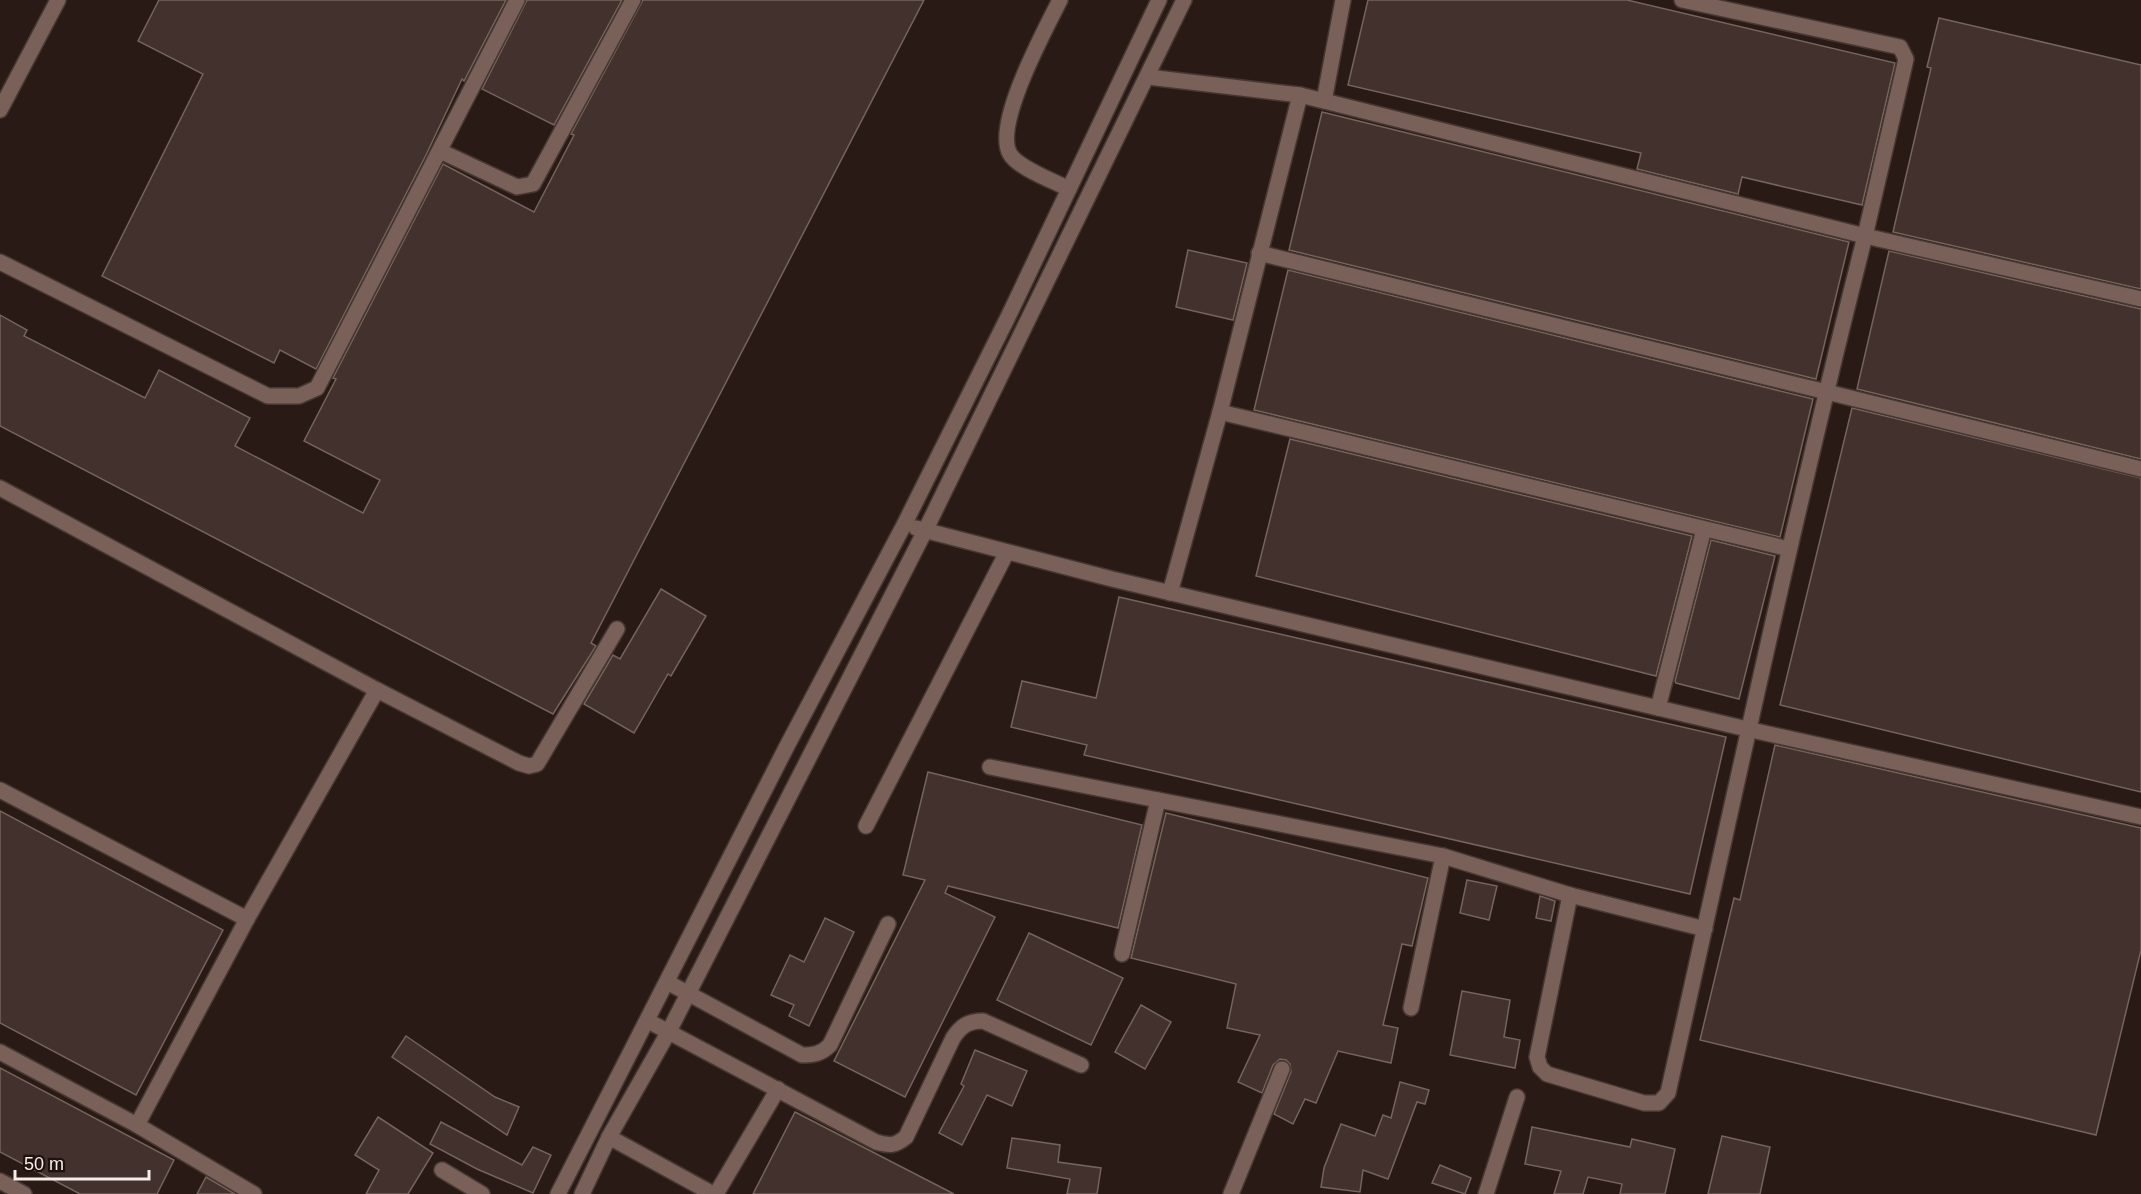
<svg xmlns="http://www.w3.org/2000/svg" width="2141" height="1194" viewBox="0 0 2141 1194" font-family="Helvetica,sans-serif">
  <rect width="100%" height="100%" fill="#291a15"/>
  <!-- building -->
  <g fill="#42312c" stroke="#75635d" stroke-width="1.5">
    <polygon points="159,0 506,0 464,81 462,79 426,155 316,369 280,350 274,363 102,276 203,74 138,41"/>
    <polygon points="527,0 622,0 554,125 482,89"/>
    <polygon points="643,0 924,0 591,643 596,646 553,714 0,426 0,315 27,330 24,336 145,398 159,370 250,418 235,446 363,513 380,480 304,441 336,379 333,378 443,164 534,212 574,135 571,134"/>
    <polygon points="1368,0 1627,0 1895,63 1862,205 1742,177 1738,194 1637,169 1641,153 1348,85"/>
    <polygon points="1939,18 2141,65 2141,289 1893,232 1931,68 1927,67"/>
    <polygon points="1322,112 1849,242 1816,379 1289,250"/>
    <polygon points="1188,250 1247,263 1233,320 1176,307"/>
    <polygon points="1889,251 2141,309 2141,459 1857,389"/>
    <polygon points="1288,270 1813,399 1780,537 1254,410"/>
    <polygon points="1852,408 2141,478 2141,792 1780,705"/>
    <polygon points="1290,439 1692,536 1656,676 1256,576"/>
    <polygon points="1711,540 1775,556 1739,699 1676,683 1675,681"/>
    <polygon points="661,589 706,616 671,676 668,674 634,733 584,704 613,655 620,659"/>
    <polygon points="1119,597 1726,737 1690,894 1084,755 1087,745 1011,727 1022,681 1096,698"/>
    <polygon points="1775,745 2141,828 2141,950 2096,1135 1700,1040 1734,898 1740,900"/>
    <polygon points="928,772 1142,825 1118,928 948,886 945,893 995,917 905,1097 834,1061 925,880 903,875"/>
    <polygon points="0,811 223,930 136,1095 0,1023"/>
    <polygon points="1166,813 1428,878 1412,946 1402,944 1383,1025 1398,1028 1391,1063 1338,1051 1316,1103 1305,1099 1293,1124 1274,1114 1291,1072 1290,1064 1286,1060 1280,1059 1273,1065 1262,1093 1238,1082 1260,1035 1227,1028 1236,984 1131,958"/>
    <polygon points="1467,880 1497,886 1489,920 1460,913"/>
    <polygon points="1540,896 1555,901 1551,921 1536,918"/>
    <polygon points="825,918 854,932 809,1026 789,1016 794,1005 771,995 790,955 804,962"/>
    <polygon points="1029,933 1123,978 1091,1045 997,1000"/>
    <polygon points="1462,991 1510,1000 1504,1037 1520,1040 1515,1068 1450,1055"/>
    <polygon points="1141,1005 1171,1022 1145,1069 1115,1052"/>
    <polygon points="406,1036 495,1097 519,1107 507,1135 392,1057"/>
    <polygon points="975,1050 1027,1071 1012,1106 987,1095 962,1145 939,1133 964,1086 961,1084"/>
    <polygon points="0,1068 174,1160 157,1194 80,1194 0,1152"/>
    <polygon points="1400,1082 1429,1090 1425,1104 1417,1102 1388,1179 1363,1170 1360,1192 1321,1187 1324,1168 1341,1124 1375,1136 1383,1115 1391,1118"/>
    <polygon points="795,1112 954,1194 753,1194"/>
    <polygon points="378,1117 433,1153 408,1194 366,1194 379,1170 355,1155"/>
    <polygon points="441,1122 522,1165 533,1147 551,1155 533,1193 477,1169 430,1144"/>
    <polygon points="1532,1127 1630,1147 1632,1139 1675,1149 1665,1194 1620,1194 1622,1184 1588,1177 1583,1194 1554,1194 1561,1171 1525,1164"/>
    <polygon points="1722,1136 1770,1147 1760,1194 1708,1194"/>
    <polygon points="1012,1138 1060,1145 1058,1162 1101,1168 1097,1194 1067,1194 1070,1179 1007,1168"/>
    <polygon points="1440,1165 1471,1178 1465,1194 1432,1183"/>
    <polygon points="206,1177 235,1194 197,1194"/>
  </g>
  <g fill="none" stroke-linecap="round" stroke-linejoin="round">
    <defs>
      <g id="minor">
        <path d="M1060,0C1045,30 993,125 1010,154C1018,168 1054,181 1069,189"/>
        <polyline points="1682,0 1900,47 1906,59 1865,236 2141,299"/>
        <polyline points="1148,77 1300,95"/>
        <polyline points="1324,101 1343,0"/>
        <polyline points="0,110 58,0"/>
        <polyline points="440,151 517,187 533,184 633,0"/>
        <polyline points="1259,253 2141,469"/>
        <polyline points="0,262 268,396 299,396 317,388 517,0"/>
        <polyline points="1220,412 1789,549"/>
        <polyline points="0,488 377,690 247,919 137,1125"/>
        <polyline points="916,528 1112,579 1747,729 2141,817"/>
        <path d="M1170,593L1220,412L1300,95L1865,236C1793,520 1732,807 1668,1093L1659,1103H1644L1547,1074L1540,1067L1537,1057L1570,895L1705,929"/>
        <polyline points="377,690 519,763 529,766 537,764 617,629"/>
        <polyline points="1658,708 1704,529"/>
        <polyline points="990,767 1443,856 1570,895"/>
        <polyline points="0,790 247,919"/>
        <polyline points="866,826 1006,554"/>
        <polyline points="1122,954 1158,800"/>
        <path d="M667,982L802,1055C814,1055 821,1054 830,1045L888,924"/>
        <polyline points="1411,1008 1443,856"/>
        <path d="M648,1021L876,1142C890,1146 895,1146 906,1137L953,1038C961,1026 968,1021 983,1021L1081,1065"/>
        <polyline points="0,1052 137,1125 254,1194"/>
        <polyline points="609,1137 713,1194"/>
        <polyline points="442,1170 482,1194"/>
        <polyline points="0,1181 24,1194"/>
        <polyline points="558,1194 787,746 904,525 1009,315 1159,0"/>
        <polyline points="582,1194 609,1137 668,1033 925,531 1184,0"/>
        <polyline points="716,1194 778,1089"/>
        <polyline points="1231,1194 1282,1069"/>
        <polyline points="1486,1194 1517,1097"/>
      </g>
    </defs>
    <!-- minor casing -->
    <use href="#minor" stroke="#463733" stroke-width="18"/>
    <!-- minor -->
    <use href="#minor" stroke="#796058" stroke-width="15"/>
  </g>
  <!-- scale -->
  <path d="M15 1170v9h134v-9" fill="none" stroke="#f6ece8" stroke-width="3"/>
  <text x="24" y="1170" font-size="18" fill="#f6ece8" stroke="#1f110c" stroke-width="4.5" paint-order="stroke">50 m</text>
</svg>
